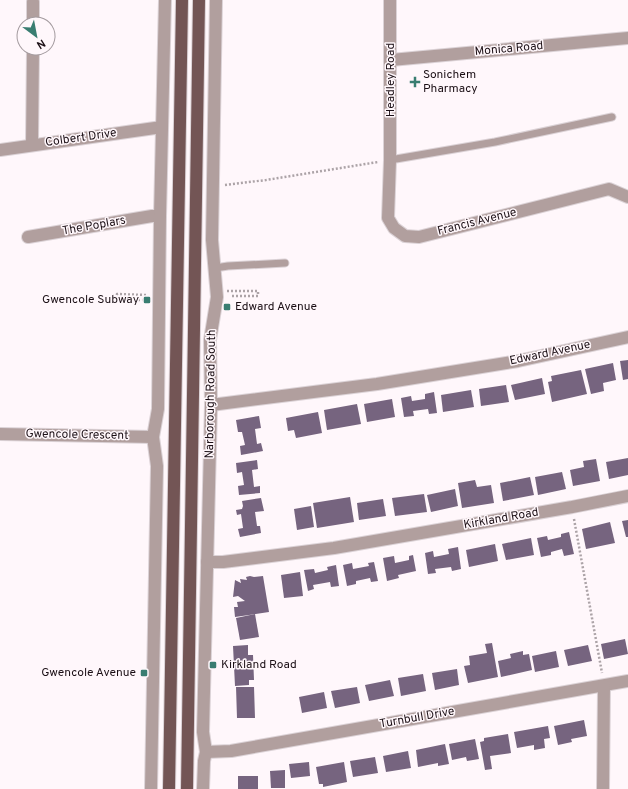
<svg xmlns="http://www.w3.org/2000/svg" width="628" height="789" viewBox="0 0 628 789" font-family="Overpass,sans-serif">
  <rect width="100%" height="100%" fill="#fff7fb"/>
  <!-- building -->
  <g fill="#76647f">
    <polygon points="628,360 628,379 623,380 620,361"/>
    <polygon points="613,363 616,380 603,383 604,391 591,394 585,369"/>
    <polygon points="581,370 587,394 552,402 548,382 552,381 551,376"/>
    <polygon points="542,378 545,394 515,400 511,385"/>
    <polygon points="506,385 509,402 481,406 479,389"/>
    <polygon points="471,390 474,407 443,412 441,395"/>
    <polygon points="434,392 437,413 429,414 428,409 413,411 414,416 404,417 401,398 411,396 412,401 425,399 425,394"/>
    <polygon points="392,399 395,417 367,422 364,404"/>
    <polygon points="357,404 361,424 327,430 324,410"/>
    <polygon points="318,412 322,433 296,438 294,430 288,431 286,418"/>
    <polygon points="259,416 261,428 255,429 257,444 261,443 263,451 241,455 240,446 245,445 242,432 238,432 236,420"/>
    <polygon points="628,458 628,475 609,479 606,462"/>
    <polygon points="596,459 600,481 573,486 570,470 584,467 583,461"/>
    <polygon points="257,460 258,469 252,470 254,487 260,486 260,493 239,495 238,486 244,485 242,472 237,473 236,463"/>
    <polygon points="562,472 566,489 538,495 535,477"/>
    <polygon points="530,477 534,495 503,501 500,483"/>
    <polygon points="475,480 477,487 491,485 494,503 462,508 458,483"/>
    <polygon points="455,489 458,506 431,512 427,495"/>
    <polygon points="424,494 427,512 395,516 392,498"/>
    <polygon points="350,497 354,522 317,528 313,503"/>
    <polygon points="261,498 264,511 255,512 257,526 260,526 261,533 240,537 238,529 243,528 241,514 237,515 236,510 242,509 243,506 242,501"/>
    <polygon points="383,499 386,516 359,520 357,503"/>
    <polygon points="311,506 314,527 297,530 294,509"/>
    <polygon points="628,520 628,537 626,537 622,521"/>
    <polygon points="610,522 615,543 586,549 582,529"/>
    <polygon points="569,532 574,554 564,556 562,549 551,552 551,555 541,557 537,538 547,536 548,540 561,537 561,534"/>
    <polygon points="531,538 534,555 506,560 502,544"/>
    <polygon points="495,544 498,561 469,567 466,550"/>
    <polygon points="458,547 461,569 452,571 451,567 435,569 436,573 428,574 425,553 433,551 434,557 449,554 448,549"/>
    <polygon points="413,555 416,571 398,575 399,578 387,581 383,558 394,556 395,563 409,560 409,556"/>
    <polygon points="374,562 378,581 371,582 370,578 356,581 356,584 347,586 343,565 352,563 353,569 369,566 368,563"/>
    <polygon points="336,565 339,586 331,587 330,582 313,585 314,589 308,591 304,570 314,569 315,573 328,570 327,567"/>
    <polygon points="300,572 303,596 284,598 281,575"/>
    <polygon points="250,576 254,577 263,576 269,612 235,617 234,607 238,607 237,602 245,601 238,596 233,597 235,580 241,583 240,579 247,580 246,577"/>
    <polygon points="255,614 259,637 240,640 236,618"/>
    <polygon points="625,639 628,654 604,659 601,644"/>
    <polygon points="492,643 498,677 468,683 464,666 470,665 469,656 487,653 485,644"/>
    <polygon points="248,645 248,655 253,655 254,680 249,680 249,685 235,686 233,646"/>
    <polygon points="588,645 592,661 568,666 564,650"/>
    <polygon points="523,651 523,655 529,654 532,670 501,677 498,661 511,658 510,654"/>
    <polygon points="556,651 559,667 535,672 532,656"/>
    <polygon points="457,669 459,685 435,690 432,673"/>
    <polygon points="423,674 426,691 401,696 398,678"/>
    <polygon points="390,680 394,696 369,701 365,685"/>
    <polygon points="236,687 254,687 255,718 237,718"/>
    <polygon points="357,687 360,703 335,708 331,691"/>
    <polygon points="324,692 327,708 302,713 299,697"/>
    <polygon points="584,720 587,736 571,739 572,742 558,745 554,726"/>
    <polygon points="548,726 550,738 544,739 545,748 534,750 534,745 517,748 514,732"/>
    <polygon points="508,734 511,753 490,756 492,769 485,770 480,742 484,741 484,738"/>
    <polygon points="475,739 479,759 467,761 466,757 452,760 449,744"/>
    <polygon points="445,744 449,764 438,766 438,763 418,767 416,750"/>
    <polygon points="408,751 411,768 386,772 383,756"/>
    <polygon points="375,757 378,773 353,777 350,761"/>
    <polygon points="309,762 310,776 291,778 289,764"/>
    <polygon points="344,762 347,782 323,787 323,784 319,784 316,767"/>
    <polygon points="285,770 285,788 271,788 270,771"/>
    <rect x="238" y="776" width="20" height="13"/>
  </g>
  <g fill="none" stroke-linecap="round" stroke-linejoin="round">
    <defs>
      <g id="lane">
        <polyline points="390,160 495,142 612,117"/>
        <polyline points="215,268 228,266 285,263"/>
      </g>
      <g id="street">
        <polyline points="390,0 390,160 388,218 394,228 405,236 419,237 609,189 628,197"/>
        <polyline points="33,24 33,2"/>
        <polyline points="391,60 628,38"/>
        <polyline points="32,145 33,48"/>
        <polyline points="0,150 162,127"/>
        <polyline points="28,237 152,216 160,216"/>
        <polyline points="211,405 377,384 518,361 628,337"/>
        <polyline points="0,434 153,437"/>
        <polyline points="207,562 223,562 334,548 572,507 628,496"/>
        <polyline points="206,752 231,751 628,681"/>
        <polyline points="151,789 157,466 153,437 158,409 160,216 165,0"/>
        <polyline points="203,789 204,761 206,752 203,732 211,405 210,340 217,297 212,240 216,0"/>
        <polyline points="603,789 604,686"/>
      </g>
      <g id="primary">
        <polyline points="169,789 182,0"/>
        <polyline points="187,789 199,0"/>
      </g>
    </defs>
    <!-- lane casing -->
    <use href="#lane" stroke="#dbd2d6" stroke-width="9"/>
    <!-- street casing -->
    <use href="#street" stroke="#dbd2d6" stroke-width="14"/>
    <!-- primary casing -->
    <use href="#primary" stroke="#dbd2d6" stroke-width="14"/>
    <!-- path -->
    <g stroke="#aca3a7" stroke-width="2.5" stroke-dasharray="2 2" stroke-linecap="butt">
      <polyline points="225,185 266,180 378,162"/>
      <polyline points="227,291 258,291 258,296 230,296"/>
      <polyline points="146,295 117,294 117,300 146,300"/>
      <polyline points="574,519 602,673"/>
    </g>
    <!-- lane -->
    <use href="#lane" stroke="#b19f9e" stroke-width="7"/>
    <!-- street -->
    <use href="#street" stroke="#b19f9e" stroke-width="12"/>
    <!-- primary -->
    <use href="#primary" stroke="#735555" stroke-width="12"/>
  </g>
  <!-- markers -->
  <g fill="#397d71" stroke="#fff7fb" stroke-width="1.5">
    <path d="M413 76h4v4h4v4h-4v4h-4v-4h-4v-4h4z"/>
    <rect x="143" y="296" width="8" height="8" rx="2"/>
    <rect x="223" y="303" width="8" height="8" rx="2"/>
    <rect x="209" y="661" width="8" height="8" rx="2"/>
    <rect x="140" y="669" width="8" height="8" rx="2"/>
  </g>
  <g text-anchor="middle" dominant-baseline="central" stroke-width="3" stroke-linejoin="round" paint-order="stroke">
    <!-- street labels -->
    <g font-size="12" fill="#1c1016" stroke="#fff7fb">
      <text transform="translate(509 49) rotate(-5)">Monica Road</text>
      <text transform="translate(391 80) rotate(-90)">Headley Road</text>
      <text transform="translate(81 138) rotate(-8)">Colbert Drive</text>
      <text transform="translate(477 222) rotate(-14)">Francis Avenue</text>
      <text transform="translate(94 226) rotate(-10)">The Poplars</text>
      <text transform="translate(550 353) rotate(-12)">Edward Avenue</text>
      <text transform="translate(211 394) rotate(-89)">Narborough Road South</text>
      <text transform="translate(77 435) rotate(1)">Gwencole Crescent</text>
      <text transform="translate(501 519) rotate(-10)">Kirkland Road</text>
      <text transform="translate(417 718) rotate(-10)">Turnbull Drive</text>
    </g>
    <!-- poi labels -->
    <g font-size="12" fill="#1c1016" stroke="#fff7fb" text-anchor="start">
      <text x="423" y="75">Sonichem<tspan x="423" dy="14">Pharmacy</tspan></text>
      <text x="139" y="300" text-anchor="end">Gwencole Subway</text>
      <text x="235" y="307">Edward Avenue</text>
      <text x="221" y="665">Kirkland Road</text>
      <text x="136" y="673" text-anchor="end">Gwencole Avenue</text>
    </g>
  </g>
  <!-- north arrow -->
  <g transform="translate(36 36) rotate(148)"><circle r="19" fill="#fff7fb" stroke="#a49b9f"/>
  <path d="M0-3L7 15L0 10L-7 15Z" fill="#397d71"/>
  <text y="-6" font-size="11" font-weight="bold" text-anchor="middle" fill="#1c1016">N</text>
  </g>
</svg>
